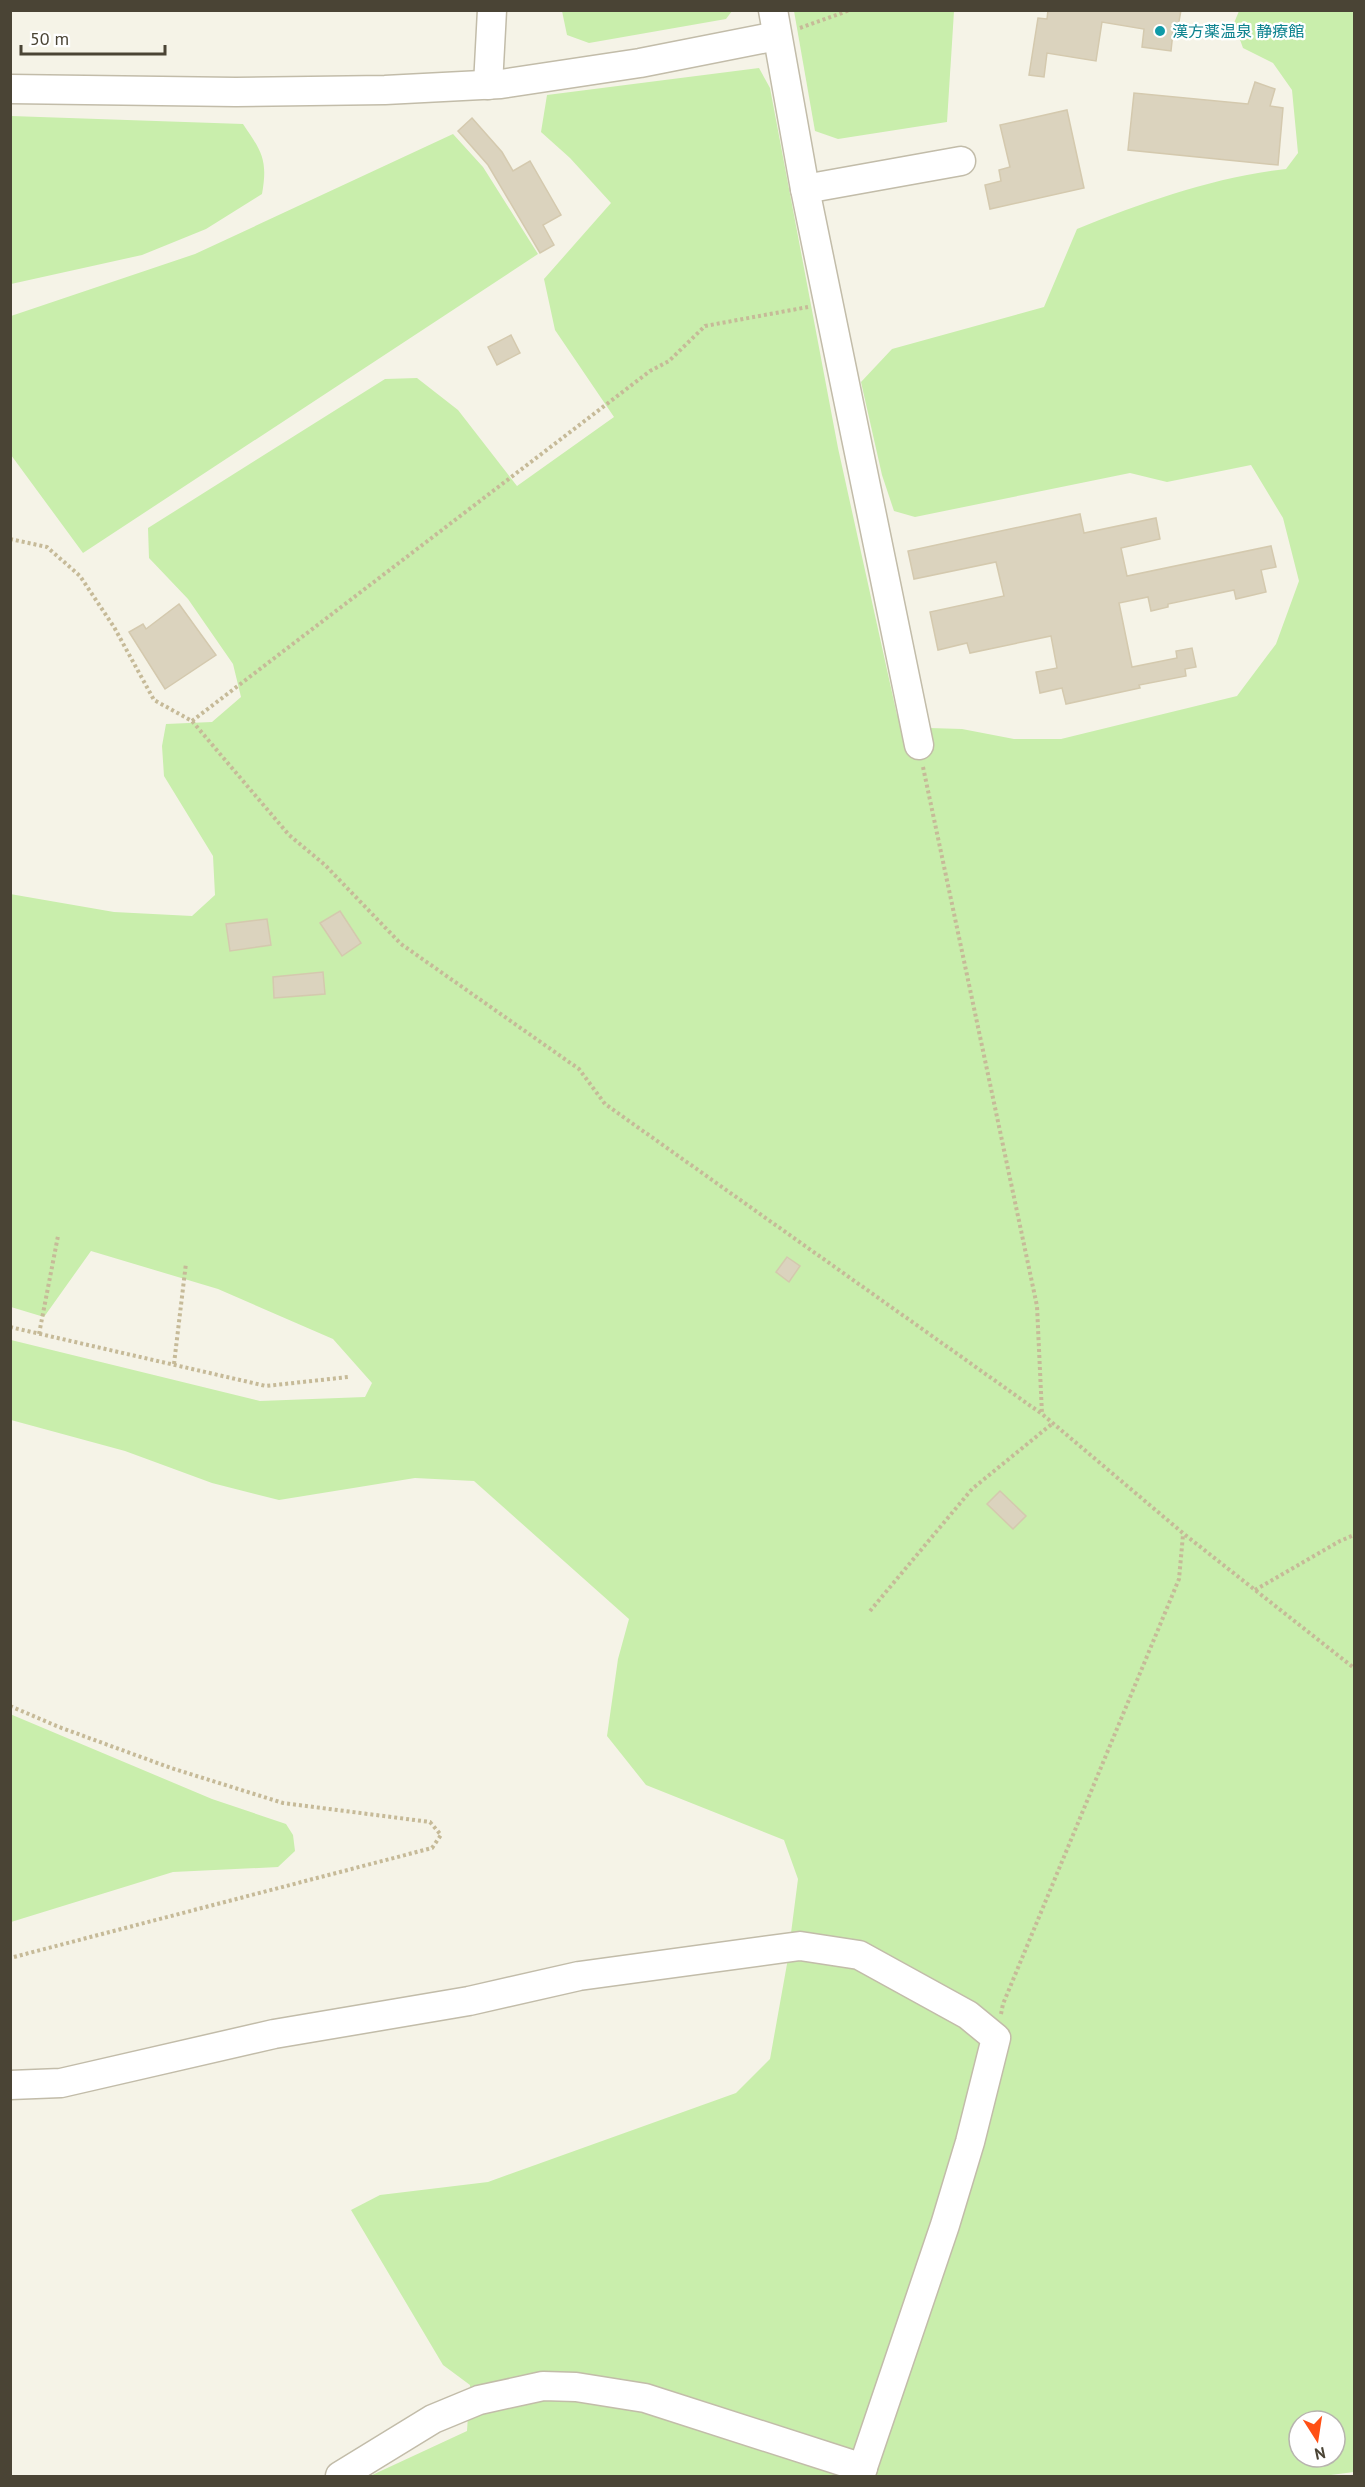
<svg xmlns="http://www.w3.org/2000/svg" width="1365" height="2487" viewBox="0 0 1365 2487" font-family="'PT Sans','Noto Sans JP',sans-serif">
  <rect width="100%" height="100%" fill="#f5f3e7"/>
  <!-- green -->
  <g fill="#c9eeac" fill-rule="evenodd">
    <polygon points="562,11 732,10 732,11 726,19 589,43 567,35"/>
    <polygon points="794,11 954,11 947,122 838,139 815,131"/>
    <path d="M1239,11H1354V2472L1323,2476H370L467,2431L470,2385L443,2365L351,2210L380,2195L488,2182L736,2093L770,2059L787,1964L798,1879L784,1840L646,1785L607,1736L618,1659L629,1619L474,1481L415,1478L279,1500L212,1483L125,1451L11,1420V1340L260,1401L365,1397L372,1383L333,1339L218,1289L91,1251L44,1317L11,1307L10,894L114,912L192,916L215,895L213,856L164,776L162,746L166,724L212,722L241,697L233,664L188,599L149,558L148,528L385,379L417,378L458,410L517,486L614,417L555,330L544,279L611,203L570,158L541,132L547,95L759,68L770,88L838,448L897,715L930,728L962,729L1014,739H1061L1237,696L1276,644L1299,581L1283,518L1251,465L1167,482L1130,473L915,517L894,511L882,475L861,382L892,349L1044,307L1077,229C1144,202 1214,177 1286,169L1298,153L1292,90L1273,63L1243,48L1234,23ZM1299,2421H1335V2457H1299Z"/>
    <path d="M11,116L243,124C262,152 268,160 262,194L206,229L142,255L11,284Z"/>
    <polygon points="453,134 483,167 538,254 83,553 11,455 11,316 195,254"/>
    <polygon points="10,1714 212,1799 286,1824 293,1835 295,1851 278,1867 173,1872 11,1922"/>
  </g>
  <!-- building -->
  <g fill="#dbd3be" stroke="#d4c9ae" stroke-width="1.5">
    <polygon points="1048,10 1181,10 1177,33 1173,32 1171,51 1142,47 1144,29 1102,22 1096,61 1047,53 1044,77 1029,75 1038,18 1047,19"/>
    <polygon points="1255,82 1275,89 1270,106 1283,108 1278,165 1128,150 1134,93 1248,104"/>
    <polygon points="1067,110 1084,188 990,209 985,185 1001,181 999,170 1010,167 1000,125"/>
    <polygon points="472,118 502,152 513,171 530,161 561,215 543,225 554,245 540,253 488,165 458,131"/>
    <polygon points="511,335 520,353 497,365 488,347"/>
    <polygon points="1080,514 1084,533 1156,518 1160,539 1121,548 1127,576 1271,546 1276,567 1261,570 1266,592 1236,599 1234,590 1168,604 1168,607 1151,611 1148,597 1119,603 1132,667 1177,658 1176,651 1192,648 1196,667 1185,669 1186,676 1139,685 1140,688 1066,704 1062,688 1040,693 1036,672 1057,668 1051,636 970,653 967,643 938,650 930,612 1004,596 996,562 914,579 908,551"/>
    <polygon points="179,604 216,655 165,689 129,632 143,624 146,629"/>
    <polygon points="340,911 361,943 342,956 320,923"/>
    <polygon points="267,919 271,945 230,951 226,924"/>
    <polygon points="323,972 325,994 274,998 273,977"/>
    <polygon points="787,1257 800,1266 789,1282 776,1272"/>
    <polygon points="1000,1491 1026,1516 1013,1529 987,1504"/>
  </g>
  <g fill="none" stroke-linecap="round" stroke-linejoin="round">
    <defs>
      <g id="minor">
        <polyline points="773,10 805,189 919,745"/>
        <polyline points="488,85 492,10"/>
        <polyline points="10,89 236,92 385,90 501,84 640,63 777,36"/>
        <polyline points="805,189 961,161"/>
        <polyline points="10,2085 61,2083 274,2034 469,2001 579,1976 800,1946 859,1955 968,2015 996,2038 970,2142 945,2225 860,2476"/>
        <polyline points="340,2476 433,2419 479,2400 543,2386 576,2387 645,2398 863,2468"/>
      </g>
    </defs>
    <!-- minor casing -->
    <use href="#minor" stroke="#c2bca9" stroke-width="31"/>
    <!-- path -->
    <g stroke="#c6ba98" stroke-width="4" stroke-dasharray="3 3" stroke-linecap="butt">
      <polyline points="800,28 850,10"/>
      <polyline points="10,539 47,547 80,576 114,627 154,700 192,721 289,835 325,865 401,944 579,1069 605,1104 1042,1414 1184,1534 1354,1668"/>
      <polyline points="192,721 650,371 669,361 705,326 808,307"/>
      <polyline points="923,767 1037,1306 1042,1414"/>
      <polyline points="10,1327 266,1386 348,1377"/>
      <polyline points="39,1334 58,1236"/>
      <polyline points="174,1364 186,1263"/>
      <polyline points="1255,1590 1340,1541 1354,1535"/>
      <polyline points="870,1611 972,1489 1053,1423"/>
      <polyline points="10,1706 59,1727 171,1768 283,1803 430,1822 441,1835 432,1848 10,1958"/>
      <polyline points="1001,2014 1003,2004 1179,1579 1183,1535"/>
    </g>
    <!-- minor -->
    <use href="#minor" stroke="#fff" stroke-width="28"/>
  </g>
  <!-- markers -->
  <circle fill="#0f9aa8" stroke="#fff" stroke-width="2" cx="1160" cy="31" r="6"/>
  <g text-anchor="middle" dominant-baseline="central" stroke-width="4.5" stroke-linejoin="round" paint-order="stroke">
    <!-- culture labels -->
    <g font-size="16" fill="#0d838f" stroke="#fff" text-anchor="start">
      <text x="1172" y="31">漢方薬温泉 静療館</text>
    </g>
  </g>
  <!-- border -->
  <rect width="1365" height="2487" fill="none" stroke="#4a4435" stroke-width="24"/>
  <!-- north arrow -->
  <g transform="translate(1317 2439) rotate(168)"><circle r="28" fill="#ffffff" stroke="#b7b4ae" stroke-width="1.5"/>
  <path d="M0-4.5L10 22L0 15L-10 22Z" fill="#ff5015"/>
  <text y="-9" font-size="16" font-weight="bold" text-anchor="middle" fill="#4a4435">N</text>
  </g>
  <!-- scale -->
  <path d="M21 45v9h144v-9" fill="none" stroke="#4a4435" stroke-width="3"/>
  <text x="30" y="45" font-size="18" fill="#4a4435" stroke="#ffffff" stroke-width="4.5" paint-order="stroke">50 m</text>
</svg>
